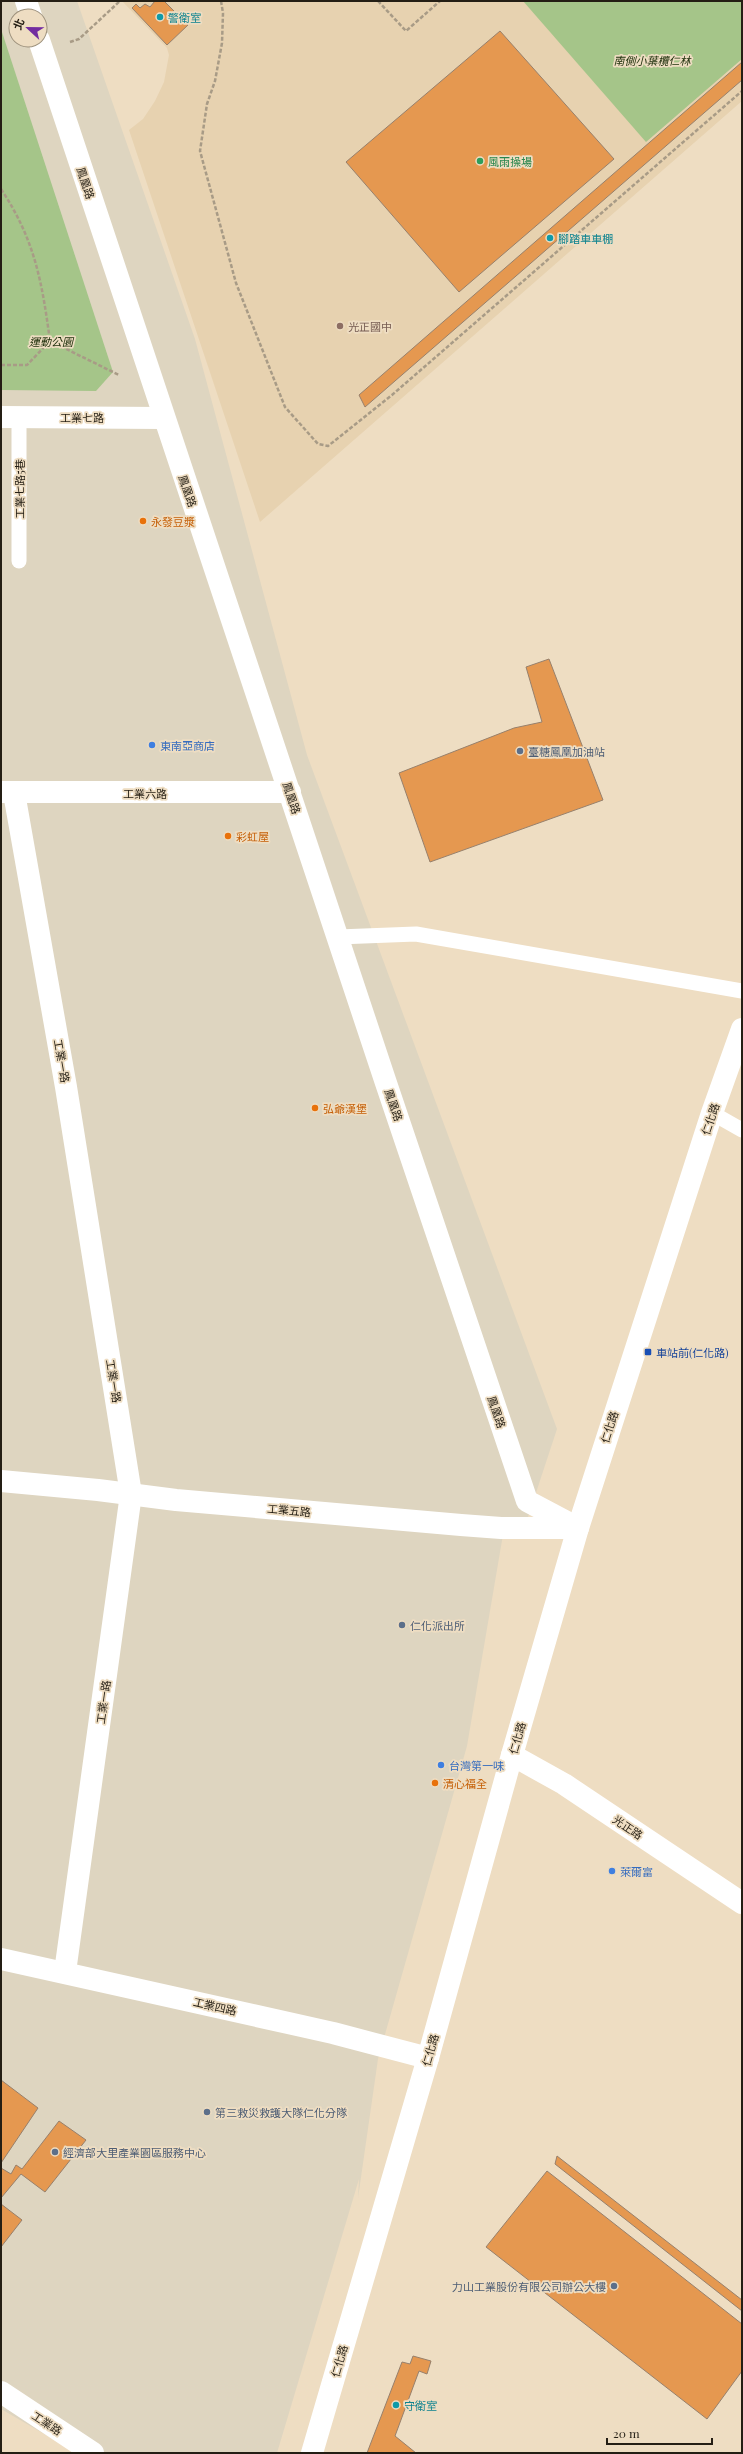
<svg xmlns="http://www.w3.org/2000/svg" width="743" height="2454" viewBox="0 0 743 2454" font-family="'Playfair Display','Noto Sans TC',serif">
  <rect width="100%" height="100%" fill="#eeddc2"/>
  <!-- built -->
  <polygon fill="#e7d2b0" points="122,1 742,1 742,101 260,522 129,130 143,119 155,101 164,82 169,55 167,48"/>
  <!-- industrial -->
  <path fill="#ded5c0" fill-rule="evenodd" d="M1,1H77L195,339L307,755L557,1429L527,1520L506,1517L467,1746L378,2059L358,2198L359,2179L277,2453H77L1,2409ZM16,16H40V40H16Z"/>
  <!-- green -->
  <g fill="#a5c589">
    <polygon points="523,1 742,1 742,59 646,142"/>
    <polygon points="1,29 113,372 96,391 1,390"/>
  </g>
  <!-- building -->
  <g fill="#e59850" stroke="#97806c">
    <polygon points="155,1 164,1 188,25 167,45 132,8 136,4 140,8 145,4 150,7"/>
    <polygon points="500,31 614,159 459,292 346,162"/>
    <polygon points="742,62 742,80 365,407 359,395"/>
    <polygon points="549,659 603,800 430,862 399,773 514,728 542,722 526,667"/>
    <polygon points="1,2080 38,2108 1,2163"/>
    <polygon points="59,2121 86,2140 45,2192 21,2174 1,2198 1,2168 11,2174 16,2165 22,2169"/>
    <polygon points="557,2156 742,2300 742,2311 555,2164"/>
    <polygon points="547,2171 742,2324 742,2371 707,2419 486,2247"/>
    <polygon points="1,2204 22,2220 1,2247"/>
    <polygon points="413,2356 431,2361 427,2374 419,2371 395,2436 416,2453 367,2453 402,2362 410,2364"/>
  </g>
  <g fill="none" stroke-linecap="round" stroke-linejoin="round">
    <!-- path -->
    <g stroke="#a89b86" stroke-width="2.5" stroke-dasharray="4 2" stroke-linecap="butt">
      <polyline points="221,1 223,13 222,43 215,81 207,104 200,151 236,283 285,407 318,444 328,446 392,395 742,91"/>
      <polyline points="378,1 406,31 440,1"/>
      <polyline points="70,42 79,39 120,1"/>
      <path d="M1,189C35,240 42,282 50,341"/>
      <polyline points="50,341 119,375"/>
      <polyline points="1,365 27,365 50,341"/>
    </g>
    <!-- service -->
    <g stroke="#fff" stroke-width="15">
      <polyline points="19,561 19,417"/>
      <polyline points="338,937 416,934 742,991"/>
      <polyline points="712,1113 742,1130"/>
    </g>
    <!-- minor -->
    <g stroke="#fff" stroke-width="22">
      <polyline points="26,1 31,16"/>
      <polyline points="39,40 386,1083 527,1501 578,1528"/>
      <polyline points="1,417 164,418"/>
      <polyline points="1,792 290,792"/>
      <polyline points="14,793 66,1087 131,1494 65,1972"/>
      <polyline points="1,1481 98,1490 176,1500 461,1525 501,1528 574,1528"/>
      <polyline points="512,1755 564,1784 742,1903"/>
      <polyline points="1,1959 333,2033 428,2058"/>
      <polyline points="1,2392 93,2453"/>
    </g>
    <!-- secondary -->
    <polyline stroke="#fff" stroke-width="22" points="312,2453 428,2058 512,1755 578,1528 712,1113 742,1029"/>
  </g>
  <!-- markers -->
  <g fill="#0f9aa8" stroke="#eeddc2" stroke-width="1.5">
    <circle cx="160" cy="17" r="4"/>
    <circle cx="550" cy="238" r="4"/>
    <circle cx="396" cy="2405" r="4"/>
  </g>
  <circle fill="#2e9e5b" stroke="#eeddc2" stroke-width="1.5" cx="480" cy="161" r="4"/>
  <circle fill="#8d6e63" stroke="#eeddc2" stroke-width="1.5" cx="340" cy="326" r="4"/>
  <g fill="#e8710a" stroke="#eeddc2" stroke-width="1.5">
    <circle cx="143" cy="521" r="4"/>
    <circle cx="228" cy="836" r="4"/>
    <circle cx="315" cy="1108" r="4"/>
    <circle cx="435" cy="1783" r="4"/>
  </g>
  <g fill="#3f7fe0" stroke="#eeddc2" stroke-width="1.5">
    <circle cx="152" cy="745" r="4"/>
    <circle cx="441" cy="1765" r="4"/>
    <circle cx="612" cy="1871" r="4"/>
  </g>
  <g fill="#5c6f8a" stroke="#eeddc2" stroke-width="1.5">
    <circle cx="520" cy="751" r="4"/>
    <circle cx="402" cy="1625" r="4"/>
    <circle cx="207" cy="2112" r="4"/>
    <circle cx="55" cy="2152" r="4"/>
    <circle cx="614" cy="2286" r="4"/>
  </g>
  <rect fill="#1a4fb4" stroke="#eeddc2" stroke-width="1.5" x="644" y="1348" width="8" height="8" rx="2"/>
  <g text-anchor="middle" dominant-baseline="central" stroke-width="3.5" stroke-linejoin="round" paint-order="stroke">
    <!-- culture labels -->
    <g font-size="11" fill="#0d838f" stroke="#eeddc2" text-anchor="start">
      <text x="168" y="17">警衛室</text>
      <text x="558" y="238">腳踏車車棚</text>
      <text x="404" y="2405">守衛室</text>
    </g>
    <!-- park labels -->
    <g font-size="11" font-style="italic" fill="#21320e" stroke="#eeddc2">
      <text x="652" y="60">南側小葉欖仁林</text>
      <text x="51" y="341">運動公園</text>
    </g>
    <!-- leisure labels -->
    <g font-size="11" fill="#27864d" stroke="#eeddc2" text-anchor="start">
      <text x="488" y="161">風雨操場</text>
    </g>
    <!-- street labels -->
    <g font-size="11" fill="#241e14" stroke="#eeddc2">
      <text transform="translate(86 183) rotate(72)">鳳凰路</text>
      <text x="82" y="417">工業七路</text>
      <text transform="translate(19 489) rotate(-90)">工業七路5巷</text>
      <text transform="translate(188 491) rotate(71)">鳳凰路</text>
      <text x="145" y="793">工業六路</text>
      <text transform="translate(292 798) rotate(72)">鳳凰路</text>
      <text transform="translate(62 1061) rotate(80)">工業一路</text>
      <text transform="translate(394 1105) rotate(71)">鳳凰路</text>
      <text transform="translate(710 1119) rotate(-71)">仁化路</text>
      <text transform="translate(114 1381) rotate(81)">工業一路</text>
      <text transform="translate(497 1412) rotate(71)">鳳凰路</text>
      <text transform="translate(609 1427) rotate(-72)">仁化路</text>
      <text transform="translate(289 1510) rotate(5)">工業五路</text>
      <text transform="translate(103 1702) rotate(-82)">工業一路</text>
      <text transform="translate(517 1738) rotate(-74)">仁化路</text>
      <text transform="translate(628 1827) rotate(34)">光正路</text>
      <text transform="translate(215 2006) rotate(13)">工業四路</text>
      <text transform="translate(430 2050) rotate(-74)">仁化路</text>
      <text transform="translate(339 2361) rotate(-74)">仁化路</text>
      <text transform="translate(47 2423) rotate(33)">工業路</text>
    </g>
    <!-- education labels -->
    <g font-size="11" fill="#785e54" stroke="#eeddc2" text-anchor="start">
      <text x="348" y="326">光正國中</text>
    </g>
    <!-- food labels -->
    <g font-size="11" fill="#c56008" stroke="#eeddc2" text-anchor="start">
      <text x="151" y="521">永發豆漿</text>
      <text x="236" y="836">彩虹屋</text>
      <text x="323" y="1108">弘爺漢堡</text>
      <text x="443" y="1783">清心福全</text>
    </g>
    <!-- shop labels -->
    <g font-size="11" fill="#366cbe" stroke="#eeddc2" text-anchor="start">
      <text x="160" y="745">東南亞商店</text>
      <text x="449" y="1765">台灣第一味</text>
      <text x="620" y="1871">萊爾富</text>
    </g>
    <!-- service labels -->
    <g font-size="11" fill="#4e5e75" stroke="#eeddc2" text-anchor="start">
      <text x="528" y="751">臺糖鳳凰加油站</text>
      <text x="410" y="1625">仁化派出所</text>
      <text x="215" y="2112">第三救災救護大隊仁化分隊</text>
      <text x="63" y="2152">經濟部大里產業園區服務中心</text>
      <text x="606" y="2286" text-anchor="end">力山工業股份有限公司辦公大樓</text>
    </g>
    <!-- transit labels -->
    <g font-size="11" fill="#164399" stroke="#eeddc2" text-anchor="start">
      <text x="656" y="1352">車站前(仁化路)</text>
    </g>
  </g>
  <!-- border -->
  <rect width="743" height="2454" fill="none" stroke="#241e14" stroke-width="4"/>
  <!-- north arrow -->
  <g transform="translate(28 28) rotate(292)"><circle r="19" fill="#eeddc2" stroke="#9d917c"/>
  <path d="M0-3L7 15L0 10L-7 15Z" fill="#732ca0"/>
  <text y="-6" font-size="11" font-weight="bold" text-anchor="middle" fill="#241e14">北</text>
  </g>
  <!-- scale -->
  <path d="M607 2438v6h105v-6" fill="none" stroke="#241e14" stroke-width="2"/>
  <text x="613" y="2438" font-size="12" fill="#241e14" stroke="#eeddc2" stroke-width="3" paint-order="stroke">20 m</text>
</svg>
